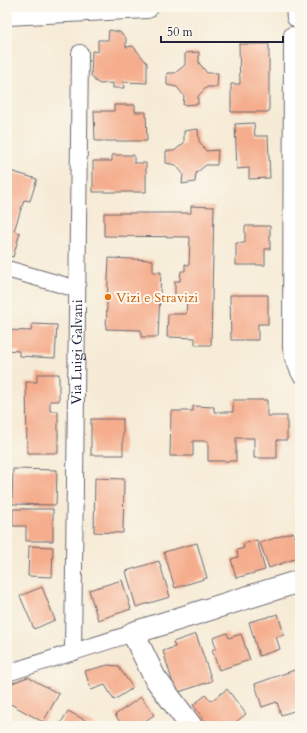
<svg xmlns="http://www.w3.org/2000/svg" width="307" height="733" viewBox="0 0 307 733" font-family="Cardo,serif">
  <rect width="100%" height="100%" fill="#fbf7ec"/>
  <filter id="ink" filterUnits="userSpaceOnUse"><feTurbulence type="fractalNoise" baseFrequency=".025" numOctaves="2"/><feDisplacementMap in="SourceGraphic" scale="8" xChannelSelector="R" yChannelSelector="G"/><feConvolveMatrix kernelMatrix="1 2 1 2 8 2 1 2 1" color-interpolation-filters="sRGB"/></filter>
  <filter id="wash" filterUnits="userSpaceOnUse"><feTurbulence type="fractalNoise" baseFrequency=".012" numOctaves="4" result="noise"/><feDisplacementMap in="SourceGraphic" scale="16" xChannelSelector="R" yChannelSelector="G"/><feGaussianBlur stdDeviation="0.9" result="paint"/><feColorMatrix in="noise" values="0 0 0 0 0 0 0 0 0 0 0 0 0 0 0 0 0 1.4 0 .05"/><feComposite in="paint" operator="in"/></filter>
  <g filter="url(#wash)">
    <rect width="100%" height="100%" fill="#f6ebd6"/>
    <g id="blocks">
      <!-- building -->
      <g fill="#f5ad8d">
        <polygon points="109,30 120,32 126,38 126,47 133,46 147,63 147,83 123,82 124,88 113,88 113,83 100,84 95,81 91,75 92,51 98,52 98,40 108,40"/>
        <polygon points="239,44 269,44 269,112 231,112 231,84 240,84"/>
        <polygon points="199,52 199,63 207,73 218,73 217,87 207,87 198,96 198,104 183,105 184,96 177,87 167,85 167,73 175,73 185,65 185,53"/>
        <polygon points="114,105 135,105 135,112 146,112 147,141 95,141 94,111 114,111"/>
        <polygon points="254,123 255,136 268,136 270,178 249,179 249,168 237,169 235,124"/>
        <polygon points="198,129 199,141 206,151 218,150 217,165 206,165 196,173 195,182 182,184 183,174 176,165 166,163 166,151 174,151 184,143 184,131"/>
        <polygon points="112,155 134,155 134,163 146,163 146,192 93,192 93,161 112,161"/>
        <polygon points="7,170 37,179 30,201 24,200 14,231 20,233 13,257 7,255"/>
        <polygon points="191,206 214,207 211,345 195,345 195,338 167,337 168,314 186,314 187,300 175,300 175,281 180,281 181,271 185,271 185,264 189,265 190,237 104,236 104,213 191,213"/>
        <polygon points="245,226 270,226 270,249 265,249 265,265 236,265 236,243 245,243"/>
        <polygon points="109,258 153,260 153,272 161,272 158,337 141,337 141,330 106,329"/>
        <polygon points="230,295 268,295 268,324 258,324 258,340 231,340"/>
        <polygon points="32,324 57,325 55,358 19,356 19,351 7,350 7,330 31,331"/>
        <polygon points="37,374 59,374 59,401 50,401 50,411 58,411 58,453 27,453 26,382 37,382"/>
        <polygon points="233,400 267,400 267,416 287,416 287,440 277,440 277,458 254,458 254,438 236,438 236,461 208,461 208,441 193,441 193,456 170,456 171,411 193,411 193,406 214,407 214,412 233,412"/>
        <rect x="91" y="419" width="32" height="36"/>
        <polygon points="13,469 57,470 56,505 12,504"/>
        <polygon points="95,478 124,479 123,533 94,532"/>
        <polygon points="13,509 53,509 53,541 26,541 26,526 13,526"/>
        <polygon points="293,532 300,553 300,557 269,568 260,543"/>
        <polygon points="257,540 265,570 236,578 231,559 238,557 237,550 244,548 243,544"/>
        <polygon points="197,543 207,578 175,588 164,552"/>
        <polygon points="29,546 53,547 52,577 28,576"/>
        <polygon points="159,561 170,597 136,607 126,571"/>
        <polygon points="122,580 131,609 98,620 89,590"/>
        <polygon points="42,587 55,620 34,629 20,596"/>
        <polygon points="278,614 284,635 276,637 280,649 259,656 249,622"/>
        <polygon points="227,633 229,638 241,634 250,660 219,670 212,650 216,648 213,638"/>
        <polygon points="196,634 212,681 176,693 163,651 175,647 173,642"/>
        <polygon points="108,665 118,666 133,688 114,700 105,685 91,690 85,671"/>
        <polygon points="300,668 300,709 281,715 277,702 262,707 255,684"/>
        <polygon points="28,677 59,694 43,722 7,702 7,685"/>
        <polygon points="227,689 246,714 231,726 209,726 193,705 206,695 211,701"/>
        <polygon points="141,697 154,715 138,726 123,726 115,715"/>
        <polygon points="68,711 96,726 59,726"/>
      </g>
    </g>
  </g>
  <g filter="url(#ink)">
    <use href="#blocks" fill-opacity="0" stroke="#6c6871" stroke-width="1"/>
    <g fill="none" stroke-linecap="round" stroke-linejoin="round">
      <defs>
        <g id="street">
          <polyline points="294,7 295,18 300,21"/>
          <polyline points="292,35 291,348 293,358 300,374"/>
          <polyline points="7,269 77,289"/>
          <path id="s1" d="M73,652L80,53"/>
          <polyline points="7,673 133,633"/>
        </g>
        <g id="secondary">
          <polyline points="7,14 147,7"/>
          <polyline points="191,726 155,678 133,633 300,581"/>
        </g>
      </defs>
      <!-- street casing -->
      <use href="#street" stroke="#6c6871" stroke-width="18"/>
      <!-- secondary casing -->
      <use href="#secondary" stroke="#6c6871" stroke-width="24"/>
      <!-- street -->
      <use href="#street" stroke="#fff" stroke-width="16"/>
      <!-- secondary -->
      <use href="#secondary" stroke="#fff" stroke-width="22"/>
    </g>
  </g>
  <!-- markers -->
  <circle fill="#e8710a" stroke="#fbf7ec" stroke-width="1.5" cx="108" cy="297" r="4"/>
  <g text-anchor="middle" dominant-baseline="central" stroke-width="4" stroke-linejoin="round" paint-order="stroke">
    <!-- food labels -->
    <g font-size="14" fill="#c56008" stroke="#fbf7ec" text-anchor="start">
      <text x="116" y="297">Vizi e Stravizi</text>
    </g>
    <!-- street labels -->
    <g font-size="14" fill="#22223b" stroke="#fbf7ec">
      <text stroke="none"><textPath href="#s1" startOffset="300">Via Luigi Galvani</textPath></text>
    </g>
  </g>
  <!-- margin -->
  <rect width="307" height="733" fill="none" stroke="#fbf7ec" stroke-width="24"/>
  <!-- scale -->
  <path d="M161 36v6h122v-6" fill="none" stroke="#22223b" stroke-width="2"/>
  <text x="167" y="36" font-size="12" fill="#22223b" stroke="#fbf7ec" stroke-width="3" paint-order="stroke">50 m</text>
</svg>
